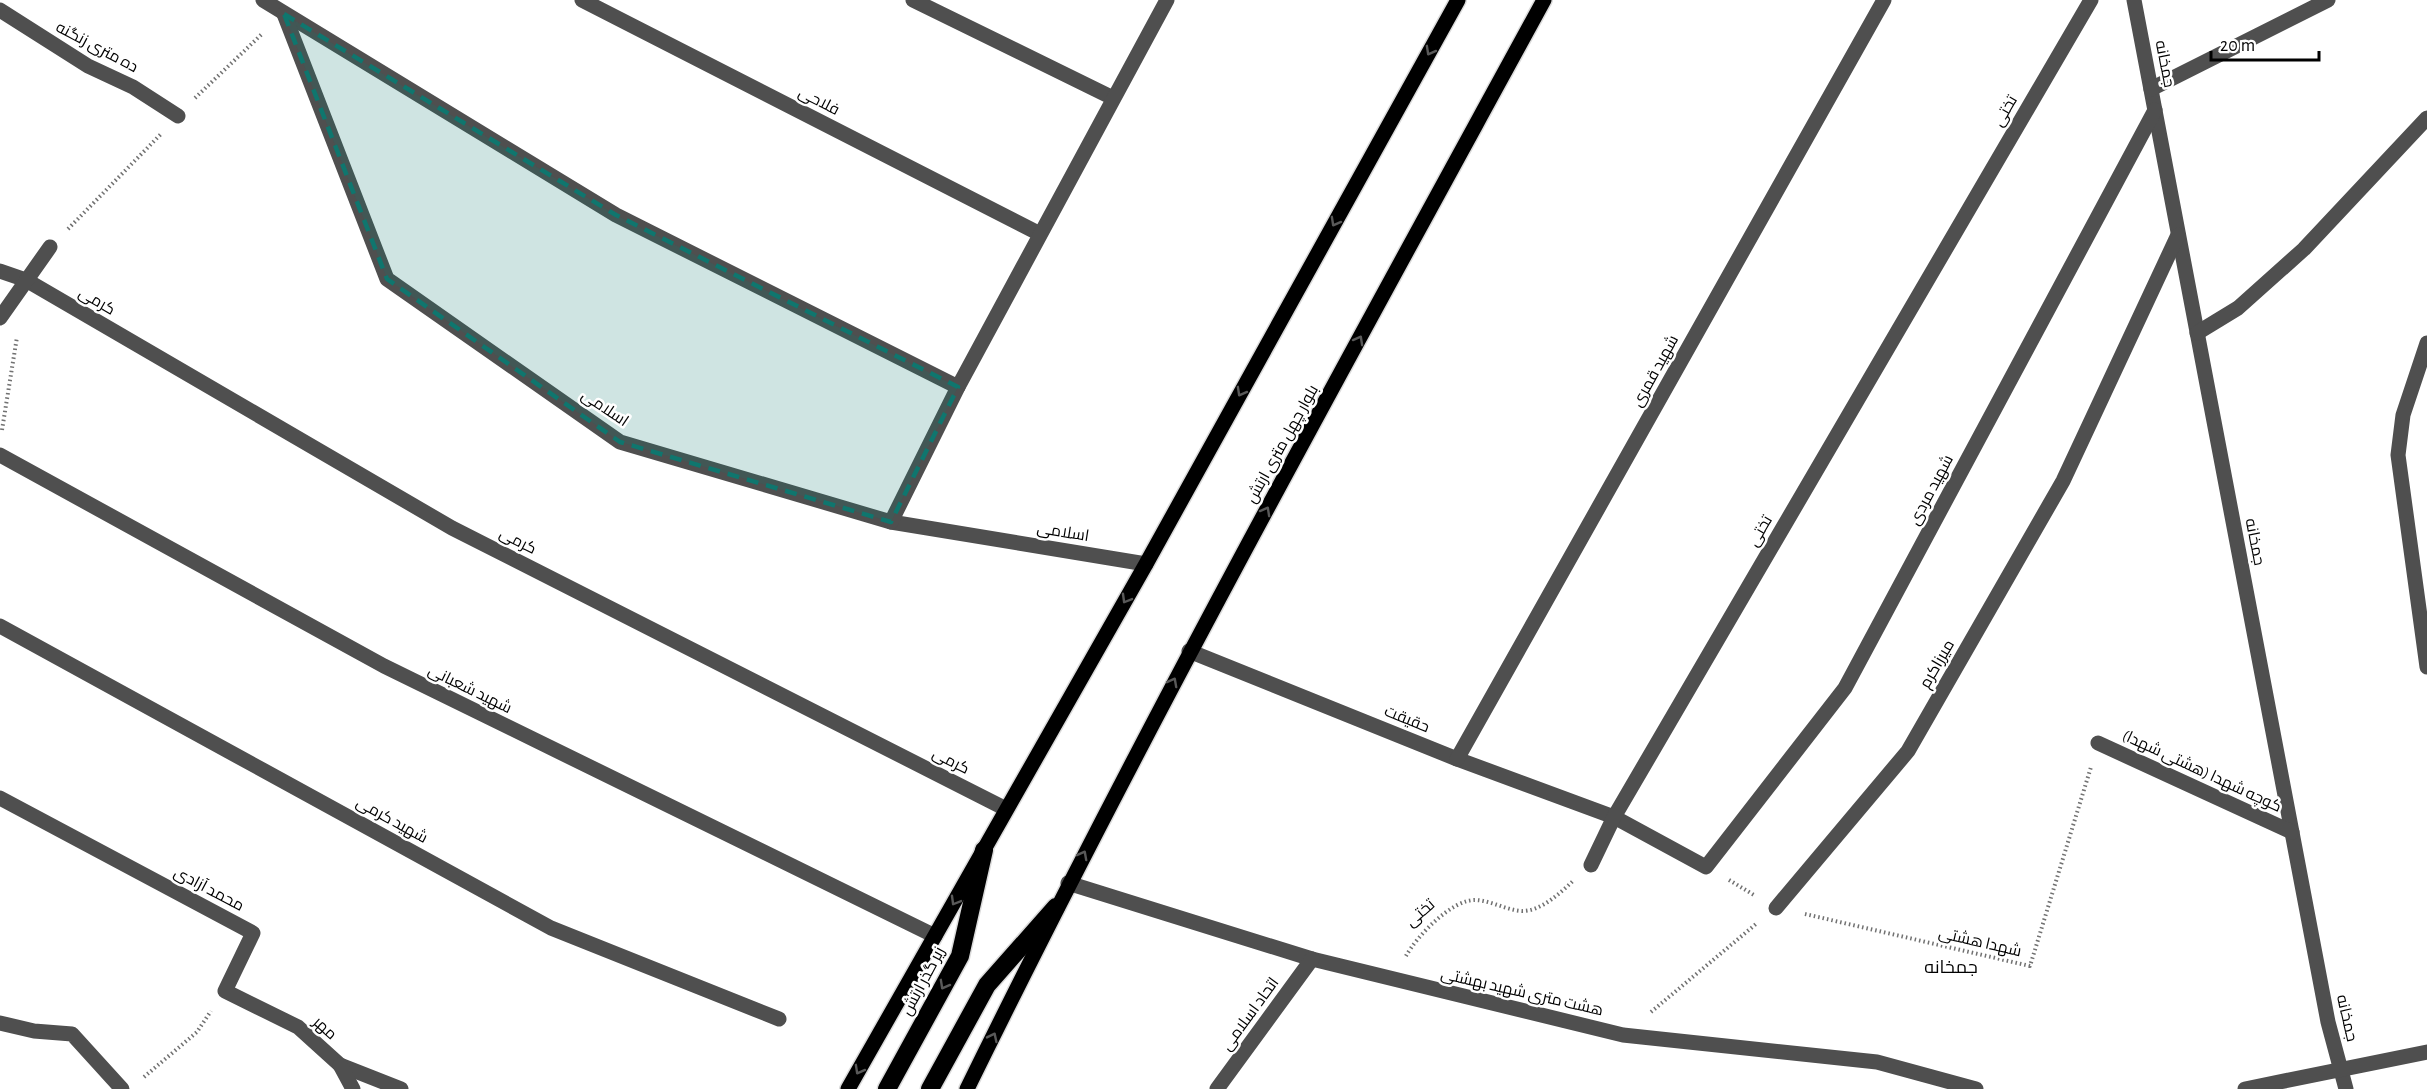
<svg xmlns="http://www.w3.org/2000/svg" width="2427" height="1089" viewBox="0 0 2427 1089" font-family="'Alegreya Sans',Cairo,sans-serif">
  <rect width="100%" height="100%" fill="#fff"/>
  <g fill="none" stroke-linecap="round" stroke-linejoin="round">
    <defs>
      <g id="major">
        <polyline points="848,1089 1146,564 1458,0"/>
        <path d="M967,1089C1148,720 1347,361 1544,0"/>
      </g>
      <g id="highway">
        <polyline points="887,1089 960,956 984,850"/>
        <polyline points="930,1089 987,985 1056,907"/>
      </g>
    </defs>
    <!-- major casing -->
    <use href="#major" stroke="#dbdbdb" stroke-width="18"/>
    <!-- highway casing -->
    <use href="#highway" stroke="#dbdbdb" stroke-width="21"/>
    <!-- path -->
    <g stroke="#717171" stroke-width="4" stroke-dasharray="1.5 3" stroke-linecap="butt">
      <polyline points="195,98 263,33"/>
      <polyline points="68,229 161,134"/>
      <polyline points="2,430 17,337"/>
      <polyline points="1729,880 1754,895"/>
      <polyline points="1805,914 2030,966 2091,767"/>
      <path d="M1406,956C1417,936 1452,899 1476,900C1492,901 1506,910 1522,911C1541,911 1559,894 1573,881"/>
      <polyline points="1651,1012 1756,924"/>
      <polyline points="144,1077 197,1032 211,1011"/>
    </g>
    <!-- minor -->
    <g stroke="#4f4f4f" stroke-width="15">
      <polyline points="263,0 616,215 958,387"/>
      <polyline points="582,0 1040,234"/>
      <polyline points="913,0 1113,98"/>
      <polyline points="2134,0 2328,1022 2346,1089"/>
      <polyline points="0,10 88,66 133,87 178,116"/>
      <polyline points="284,14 387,279 620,442 891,522 1146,564"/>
      <polyline points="2151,89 2328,0"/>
      <polyline points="0,271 26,280 452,528 1006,809"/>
      <polyline points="0,318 50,247"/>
      <polyline points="2197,333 2238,308 2304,249 2427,118"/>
      <polyline points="2427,343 2403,415 2398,455 2427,667"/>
      <polyline points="0,455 384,666 935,936"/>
      <polyline points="891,522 958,387 1167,0"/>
      <polyline points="0,626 551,928 779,1019"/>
      <polyline points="1189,651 1457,759 1614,817 1706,867 1845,688 2155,110"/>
      <polyline points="2098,743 2292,832"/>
      <polyline points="1457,759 1884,0"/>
      <polyline points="0,798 253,933 225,991 298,1027 340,1065 401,1089"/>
      <polyline points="1591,865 1614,817 2091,0"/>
      <polyline points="1068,883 1312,959 1623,1035 1877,1062 1976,1089"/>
      <polyline points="1776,908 1908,751 2063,481 2178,235"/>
      <polyline points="0,1023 34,1031 72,1034 122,1089"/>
      <polyline points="340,1065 353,1089"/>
      <polyline points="1217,1089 1312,959"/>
      <polyline points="2245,1089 2427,1052"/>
    </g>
    <!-- major -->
    <use href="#major" stroke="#000" stroke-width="15"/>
    <!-- highway -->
    <use href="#highway" stroke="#000" stroke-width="18"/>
  </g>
  <!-- one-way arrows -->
  <defs><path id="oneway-chevron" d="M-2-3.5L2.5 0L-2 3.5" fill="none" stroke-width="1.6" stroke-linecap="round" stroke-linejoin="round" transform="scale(1.5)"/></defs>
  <g stroke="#595959">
    <use href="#oneway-chevron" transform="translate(1430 51) rotate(119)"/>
    <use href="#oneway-chevron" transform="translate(1335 222) rotate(119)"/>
    <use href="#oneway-chevron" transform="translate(1359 340) rotate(-61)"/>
    <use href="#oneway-chevron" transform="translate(1241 392) rotate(119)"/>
    <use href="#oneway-chevron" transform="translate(1266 511) rotate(-61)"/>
    <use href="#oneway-chevron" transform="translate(1126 599) rotate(120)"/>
    <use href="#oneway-chevron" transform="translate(1173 682) rotate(-62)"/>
    <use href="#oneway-chevron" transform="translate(1083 855) rotate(-62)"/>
    <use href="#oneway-chevron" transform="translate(955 901) rotate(120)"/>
    <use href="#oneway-chevron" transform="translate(944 985) rotate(119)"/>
    <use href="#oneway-chevron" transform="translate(993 1037) rotate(-64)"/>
    <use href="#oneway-chevron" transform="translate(859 1070) rotate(119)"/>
  </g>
  <!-- marked area -->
  <path fill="#0f766e" fill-opacity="0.2" stroke="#0f766e" stroke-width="4.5" stroke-dasharray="12 8" stroke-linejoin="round" d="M284,14L616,215L958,387L891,522L620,442L387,279Z"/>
  <g text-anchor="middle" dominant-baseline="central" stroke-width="5" stroke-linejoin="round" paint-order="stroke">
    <!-- street labels -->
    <g font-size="16" fill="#000" stroke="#fff">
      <text transform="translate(97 47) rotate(28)">ده متری زنگنه</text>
      <text transform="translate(2165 64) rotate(79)">جمخانه</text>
      <text transform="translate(819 101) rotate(27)">فلاحی</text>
      <text transform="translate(2005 111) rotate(-60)">تختی</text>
      <text transform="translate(97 301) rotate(30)">کرمی</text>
      <text transform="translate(1655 371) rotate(-61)">شهید قمری</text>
      <text transform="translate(605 408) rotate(34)">اسلامی</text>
      <text transform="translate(1282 444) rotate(-61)">بلوار چهل متری ارتش</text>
      <text transform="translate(1931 490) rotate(-62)">شهید مردی</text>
      <text transform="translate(1760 531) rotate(-60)">تختی</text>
      <text transform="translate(1063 532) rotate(9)">اسلامی</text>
      <text transform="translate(518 541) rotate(27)">کرمی</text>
      <text transform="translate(2255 542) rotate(79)">جمخانه</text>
      <text transform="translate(1937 664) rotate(-60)">میرزاکرم</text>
      <text transform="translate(470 689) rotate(26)">شهید شعبانی</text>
      <text transform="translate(1407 719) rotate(22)">حقیقت</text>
      <text transform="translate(951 761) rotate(27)">کرمی</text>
      <text transform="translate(2202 771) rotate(25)">کوچه شهدا (هشتی شهدا)</text>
      <text transform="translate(392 820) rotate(29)">شهید کرمی</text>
      <text transform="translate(209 889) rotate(28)">محمد آزادی</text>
      <text transform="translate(1420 913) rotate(-41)">تختی</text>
      <text transform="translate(1980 942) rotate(13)">شهدا هشتی</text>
      <text transform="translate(923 981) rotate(-62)">زیر گذر ارتش</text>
      <text transform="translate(1522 992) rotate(13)">هشت متری شهید بهشتی</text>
      <text transform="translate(1250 1014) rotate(-54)">اتحاد اسلامی</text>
      <text transform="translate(2347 1018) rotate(77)">جمخانه</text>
      <text transform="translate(325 1028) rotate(42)">مهر</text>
    </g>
    <!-- neighbourhood labels -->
    <g font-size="18" fill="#000" stroke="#fff">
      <text x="1951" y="968">جمخانه</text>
    </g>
  </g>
  <!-- scale -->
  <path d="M2211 51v9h108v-9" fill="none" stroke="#000000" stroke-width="3"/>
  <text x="2220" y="51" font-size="18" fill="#000000" stroke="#ffffff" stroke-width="4.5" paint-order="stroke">20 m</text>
</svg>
